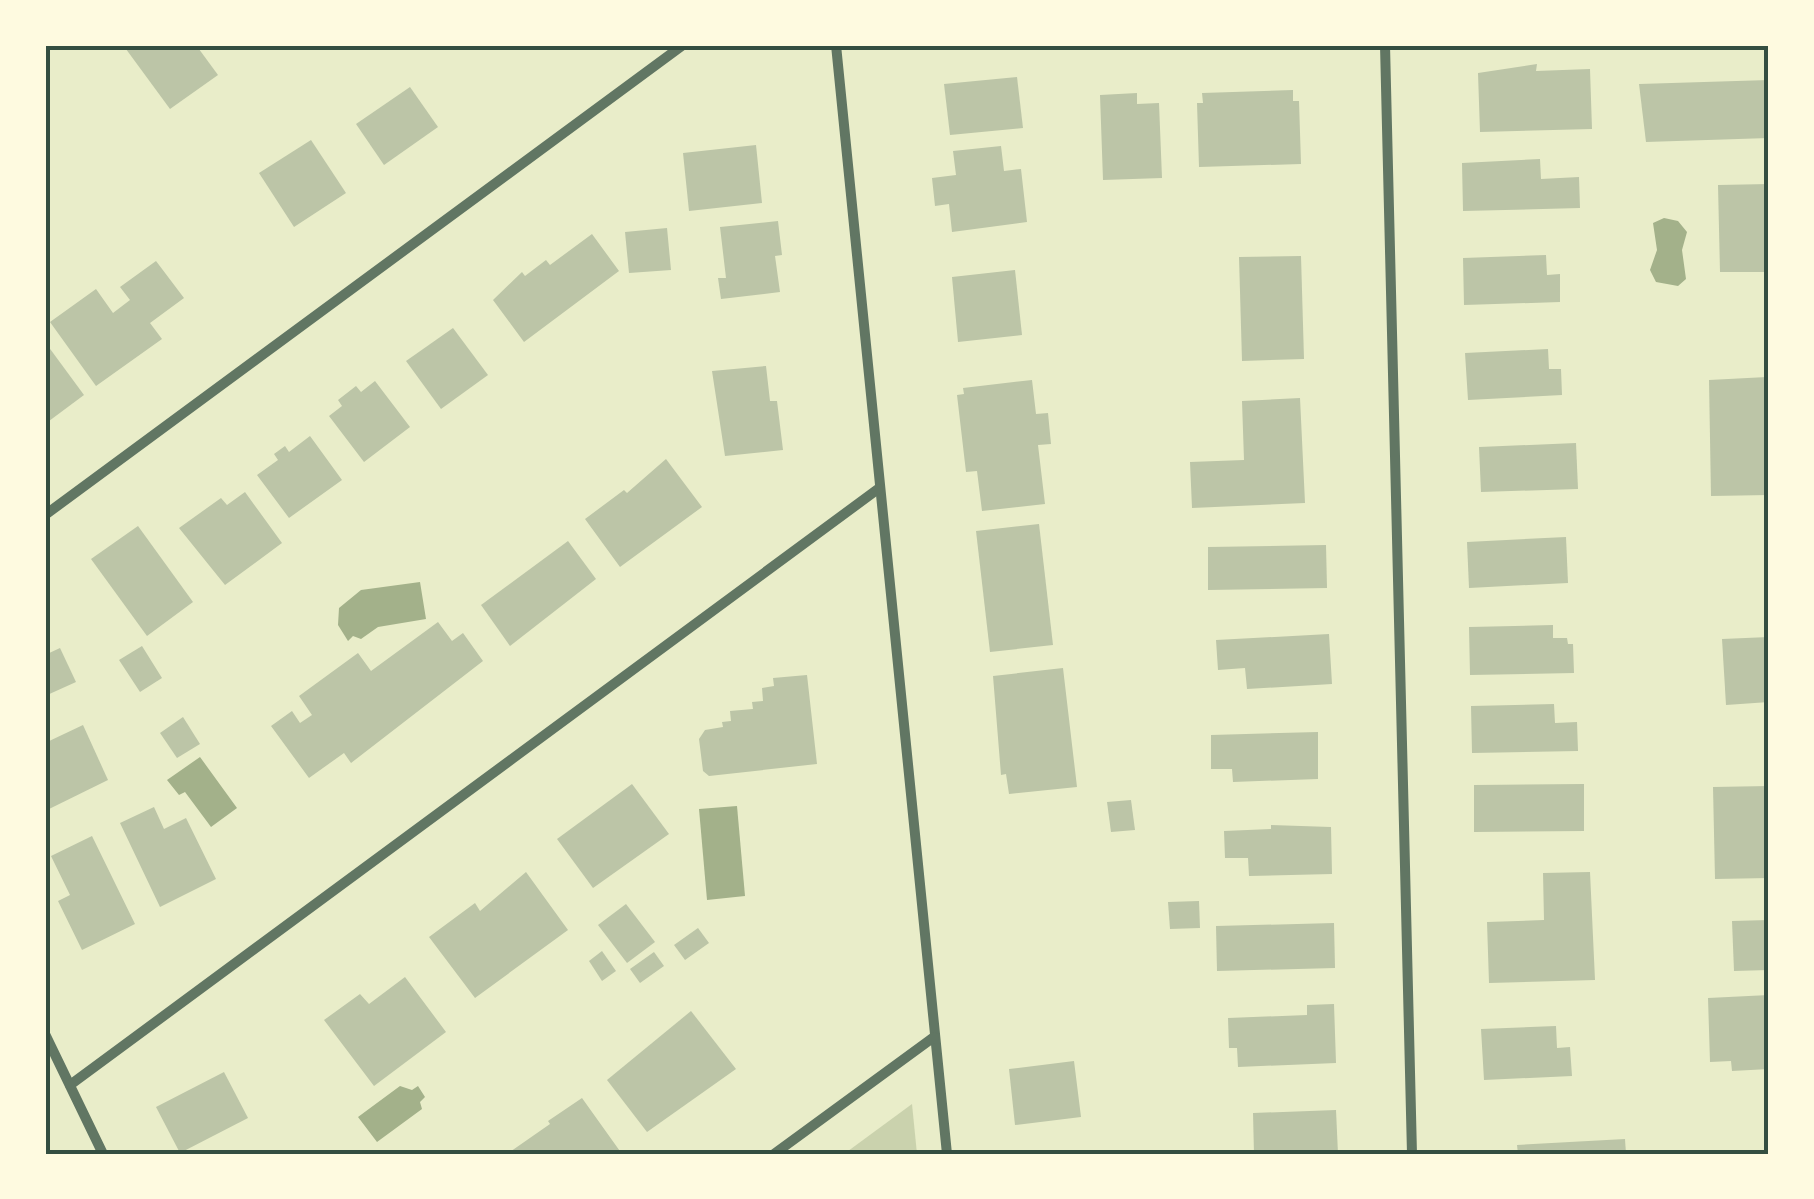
<svg xmlns="http://www.w3.org/2000/svg" width="1814" height="1199" viewBox="0 0 1814 1199" font-family="Jost,sans-serif">
  <rect width="100%" height="100%" fill="#e9edc9"/>
  <!-- green -->
  <polygon fill="#cad2ad" points="912,1104 917,1154 844,1154"/>
  <!-- water -->
  <g fill="#a3b18a">
    <polygon points="1664,218 1678,221 1687,232 1682,250 1686,279 1678,286 1656,282 1650,270 1657,250 1653,223"/>
    <polygon points="420,582 426,619 378,627 361,639 353,636 348,641 338,625 339,608 361,590"/>
    <polygon points="200,757 237,808 211,827 185,792 179,795 167,780"/>
    <polygon points="737,806 745,896 707,900 699,809"/>
    <polygon points="400,1086 412,1090 418,1086 425,1097 420,1102 422,1109 377,1142 358,1117"/>
  </g>
  <!-- building -->
  <g fill="#bcc5a7">
    <polygon points="123,45 196,45 218,75 170,109"/>
    <polygon points="1537,64 1536,71 1590,69 1592,129 1480,132 1478,73"/>
    <polygon points="1017,77 1023,128 950,135 944,84"/>
    <polygon points="1769,80 1769,138 1646,142 1639,84"/>
    <polygon points="410,87 438,127 384,165 356,124"/>
    <polygon points="1293,90 1293,101 1299,101 1301,164 1199,167 1197,103 1203,103 1202,93"/>
    <polygon points="1137,93 1137,104 1159,103 1162,178 1103,180 1100,95"/>
    <polygon points="311,140 346,193 294,227 259,173"/>
    <polygon points="756,145 762,203 689,211 683,153"/>
    <polygon points="1001,146 1004,171 1021,169 1027,222 952,232 949,204 935,206 932,178 956,175 953,151"/>
    <polygon points="1540,159 1541,179 1579,177 1580,208 1463,211 1462,163"/>
    <polygon points="1769,184 1769,272 1720,272 1718,185"/>
    <polygon points="778,221 782,255 775,256 780,292 721,299 718,278 726,278 720,227"/>
    <polygon points="667,228 671,270 629,273 625,232"/>
    <polygon points="592,234 619,271 524,342 493,300 522,272 525,276 546,260 550,265"/>
    <polygon points="1546,255 1547,275 1560,274 1560,302 1464,305 1463,258"/>
    <polygon points="1301,256 1304,359 1242,361 1239,257"/>
    <polygon points="156,261 184,298 150,323 162,339 96,386 50,322 96,289 113,313 130,300 120,287"/>
    <polygon points="1015,270 1022,335 958,342 952,277"/>
    <polygon points="453,328 488,375 441,409 406,361"/>
    <polygon points="45,342 84,395 45,424"/>
    <polygon points="1548,349 1549,369 1561,369 1562,395 1468,400 1465,353"/>
    <polygon points="766,366 770,401 777,401 783,450 725,456 712,371"/>
    <polygon points="1767,377 1769,495 1711,496 1709,380"/>
    <polygon points="1032,380 1036,414 1048,413 1051,444 1038,445 1045,504 982,511 977,471 966,472 957,395 964,394 963,388"/>
    <polygon points="375,381 410,427 364,462 329,416 342,406 338,400 356,386 361,392"/>
    <polygon points="1300,398 1305,503 1192,508 1190,462 1244,460 1242,401"/>
    <polygon points="310,436 342,480 289,518 257,475 278,460 274,454 285,446 289,452"/>
    <polygon points="1576,443 1578,489 1481,492 1479,447"/>
    <polygon points="666,459 702,507 620,567 585,519 624,490 627,493"/>
    <polygon points="245,492 282,543 225,585 179,528 221,498 227,505"/>
    <polygon points="1039,524 1053,645 990,652 976,531"/>
    <polygon points="138,526 193,602 147,636 91,559"/>
    <polygon points="1566,537 1568,583 1469,588 1467,542"/>
    <polygon points="568,541 596,579 510,646 481,605"/>
    <polygon points="1326,545 1327,588 1208,590 1208,547"/>
    <polygon points="438,622 452,641 463,633 483,661 351,763 344,753 309,778 271,726 292,711 300,723 312,715 299,696 358,653 371,671"/>
    <polygon points="1553,625 1553,638 1567,638 1568,644 1573,644 1574,673 1470,675 1469,627"/>
    <polygon points="1329,634 1332,684 1247,689 1245,668 1218,670 1216,640"/>
    <polygon points="1769,637 1769,702 1726,705 1722,639"/>
    <polygon points="142,646 162,678 140,692 119,660"/>
    <polygon points="60,648 76,682 45,696 45,655"/>
    <polygon points="1063,668 1077,787 1009,794 1006,774 1001,775 993,676"/>
    <polygon points="807,675 817,764 709,776 703,771 699,739 705,730 723,727 722,722 731,721 730,711 753,709 752,702 763,701 762,688 774,686 773,678"/>
    <polygon points="1554,704 1555,723 1577,722 1578,751 1472,753 1471,706"/>
    <polygon points="183,717 200,744 177,758 160,733"/>
    <polygon points="83,725 108,780 45,811 45,743"/>
    <polygon points="1318,732 1318,779 1233,782 1232,769 1211,769 1211,735"/>
    <polygon points="632,784 669,834 593,888 557,839"/>
    <polygon points="1584,784 1584,831 1474,832 1474,785"/>
    <polygon points="1769,786 1769,878 1715,879 1713,787"/>
    <polygon points="1131,800 1135,830 1111,832 1107,802"/>
    <polygon points="154,807 164,829 186,818 216,879 160,907 120,823"/>
    <polygon points="1271,825 1331,827 1332,874 1249,876 1248,858 1225,858 1224,831 1271,829"/>
    <polygon points="92,836 135,924 82,950 58,901 70,895 51,856"/>
    <polygon points="526,872 568,930 475,998 429,937 475,903 480,911"/>
    <polygon points="1590,872 1595,980 1489,983 1487,922 1544,920 1543,873"/>
    <polygon points="1199,901 1200,928 1170,929 1168,902"/>
    <polygon points="626,904 655,942 627,963 598,925"/>
    <polygon points="1769,920 1769,970 1734,971 1732,921"/>
    <polygon points="1334,923 1335,968 1217,971 1216,926"/>
    <polygon points="698,928 709,943 685,960 674,945"/>
    <polygon points="602,951 616,971 602,981 589,961"/>
    <polygon points="654,952 664,966 640,983 630,969"/>
    <polygon points="405,977 446,1032 374,1086 324,1020 360,994 369,1004"/>
    <polygon points="1769,995 1769,1069 1732,1071 1731,1061 1710,1062 1708,998"/>
    <polygon points="1334,1004 1336,1063 1238,1067 1237,1048 1229,1048 1228,1018 1307,1015 1307,1005"/>
    <polygon points="691,1011 736,1069 647,1132 607,1080"/>
    <polygon points="1556,1026 1557,1048 1570,1047 1572,1076 1484,1080 1481,1029"/>
    <polygon points="1074,1061 1081,1117 1015,1125 1009,1069"/>
    <polygon points="224,1072 248,1118 180,1153 156,1107"/>
    <polygon points="582,1098 622,1154 507,1154 550,1124 548,1121"/>
    <polygon points="1336,1110 1338,1154 1254,1154 1253,1113"/>
    <polygon points="1625,1139 1626,1154 1518,1154 1517,1145"/>
  </g>
  <g fill="none" stroke-linecap="round" stroke-linejoin="round">
    <!-- minor -->
    <g stroke="#617663" stroke-width="10">
      <polyline points="836,45 947,1154"/>
      <polyline points="1385,45 1412,1154"/>
      <polyline points="45,515 683,45"/>
      <polyline points="45,1034 103,1154"/>
      <polyline points="70,1085 878,489"/>
      <polyline points="774,1154 934,1037"/>
    </g>
  </g>
  <!-- border -->
  <rect width="1814" height="1199" fill="none" stroke="#fefae0" stroke-width="95"/>
  <rect x="48" y="48" width="1718" height="1104" fill="none" stroke="#344e41" stroke-width="4"/>
</svg>
